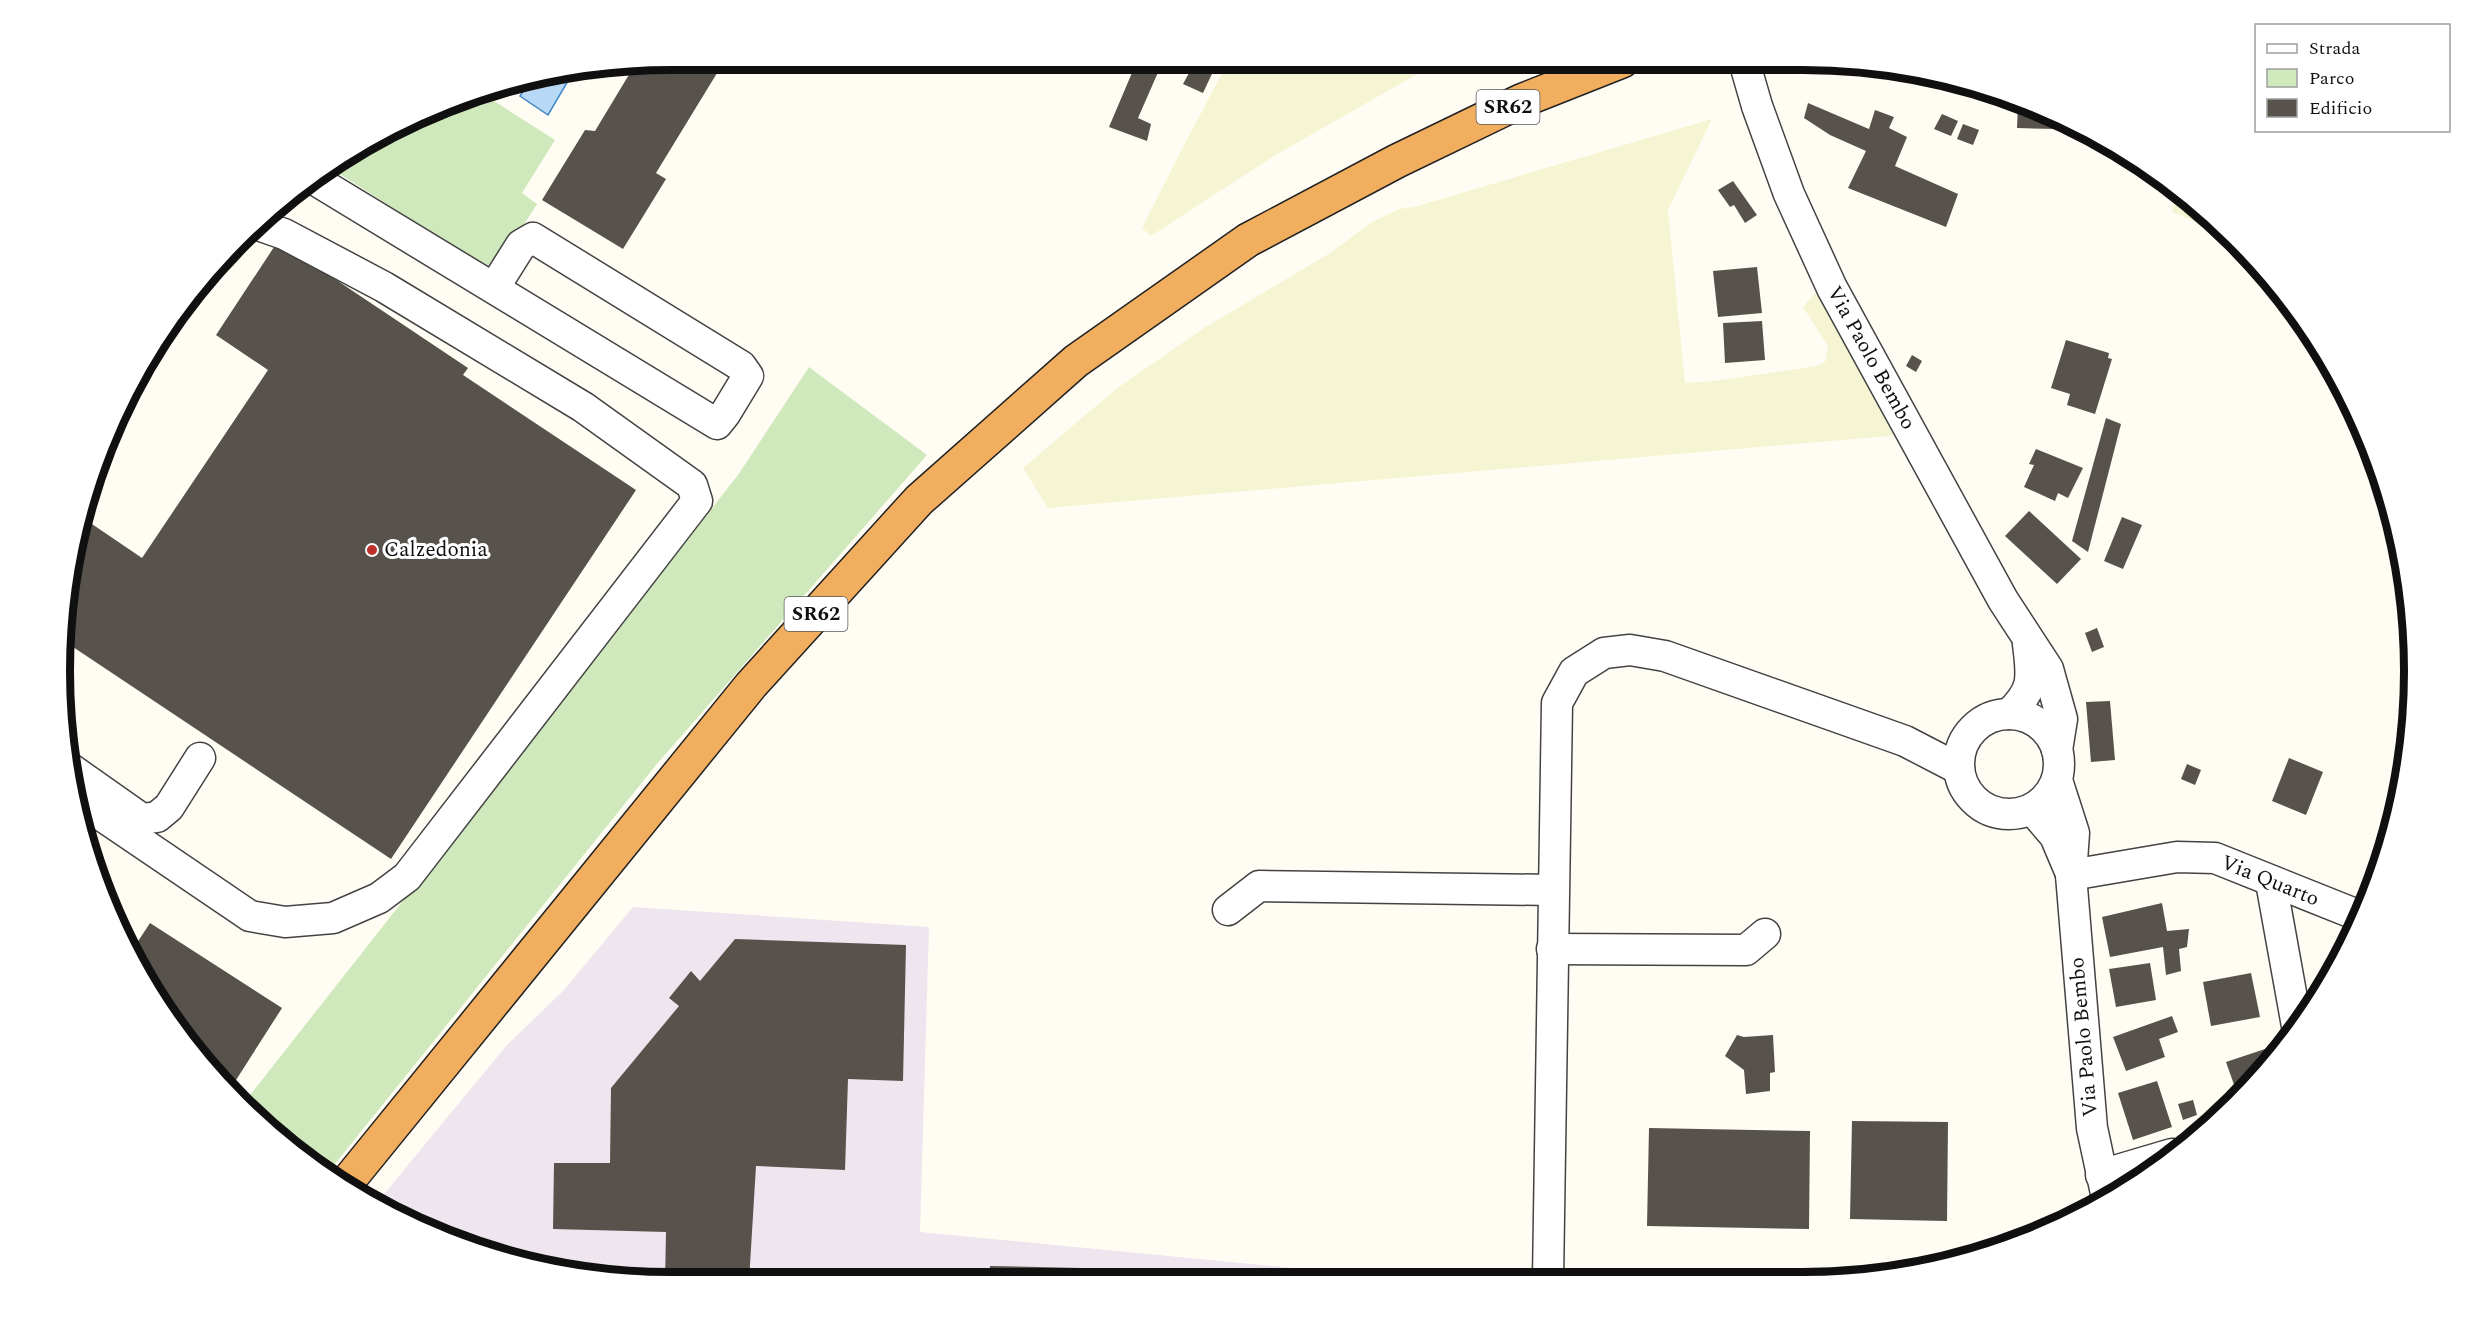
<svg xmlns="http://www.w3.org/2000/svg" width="2474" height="1343" viewBox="0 0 2474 1343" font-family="Spectral,serif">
  <rect width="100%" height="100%" fill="#fffdf3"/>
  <!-- industrial -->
  <polygon fill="#eee5ee" points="633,907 929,927 920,1232 1407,1279 632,1282 513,1262 375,1205 506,1046 564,990"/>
  <!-- farmland -->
  <g fill="#f5f5d3">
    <polygon points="1244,61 1440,61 1274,156 1151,236 1142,228 1182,149 1228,62"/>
    <polygon points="1712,119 1668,210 1685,383 1714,381 1817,366 1825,362 1828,346 1803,307 1814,294 1821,292 1901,435 1048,508 1023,468 1116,389 1204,328 1330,253 1372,222 1399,209 1414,207"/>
    <polygon points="2177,191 2205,212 2229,236 2172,212"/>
    <polygon points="2389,837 2382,868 2369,896 2366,894"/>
  </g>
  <!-- green -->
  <g fill="#d0e9bc">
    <polygon points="468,95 485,104 494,101 555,140 522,193 537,204 502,259 486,268 329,167 366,142"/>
    <polygon points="809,367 927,455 656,765 326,1175 299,1156 243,1104 738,475"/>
  </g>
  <!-- water -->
  <polygon fill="#b8d9f5" stroke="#4188ca" stroke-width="1.5" points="575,69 548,115 520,96 532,77 553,72"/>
  <!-- building -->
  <g fill="#58524c">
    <polygon points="671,60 725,60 656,173 666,179 623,249 542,200 585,130 595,131 636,63"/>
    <polygon points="1137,61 1218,61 1203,93 1183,84 1190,71 1175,63 1173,67 1163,61 1138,118 1151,124 1147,141 1109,127"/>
    <polygon points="1808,103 1869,129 1875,110 1894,117 1889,128 1907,137 1895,166 1958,194 1946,227 1848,188 1866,151 1830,135 1804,118"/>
    <polygon points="2018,105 2058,121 2057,129 2017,128"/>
    <polygon points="1942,114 1958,121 1951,136 1934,129"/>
    <polygon points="1963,124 1979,130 1973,145 1957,139"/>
    <polygon points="1733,181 1757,215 1745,223 1734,205 1730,207 1718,190"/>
    <polygon points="278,241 468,368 463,375 636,490 391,859 61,639 76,541 89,522 142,558 268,370 216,335"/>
    <polygon points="1757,267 1762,313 1718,317 1713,271"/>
    <polygon points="1762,321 1765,360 1725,363 1723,323"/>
    <polygon points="2066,340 2109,353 2108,358 2112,359 2095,414 2067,405 2070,394 2051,388"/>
    <polygon points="1912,355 1922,361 1916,372 1906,366"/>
    <polygon points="2106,418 2121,424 2088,552 2072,541"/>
    <polygon points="2036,449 2083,468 2068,498 2058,493 2055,501 2024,487 2034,465 2029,464"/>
    <polygon points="2029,511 2081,559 2057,584 2005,536"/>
    <polygon points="2122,517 2142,525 2123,569 2104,561"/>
    <polygon points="2097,628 2104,647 2092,652 2085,633"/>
    <polygon points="2110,701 2115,760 2091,762 2086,702"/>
    <polygon points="2289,758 2323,772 2306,815 2272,801"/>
    <polygon points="2187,764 2201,770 2195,785 2181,779"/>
    <polygon points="2162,903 2167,931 2189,929 2187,947 2179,949 2181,971 2166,975 2163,947 2110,957 2102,917"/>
    <polygon points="150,923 282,1008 229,1091 212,1075 163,1011 131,952"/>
    <polygon points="735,939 906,945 903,1081 848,1079 845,1170 756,1166 749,1281 665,1282 666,1232 553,1229 554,1163 610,1163 611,1088 679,1006 669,998 691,971 700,981"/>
    <polygon points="2150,963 2156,1000 2116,1007 2109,969"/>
    <polygon points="2251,973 2260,1017 2211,1026 2203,982"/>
    <polygon points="2172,1016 2178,1032 2159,1039 2165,1057 2126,1071 2113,1037"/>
    <polygon points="1737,1035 1744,1037 1773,1035 1775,1072 1770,1073 1770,1091 1746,1094 1744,1070 1725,1056"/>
    <polygon points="2268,1048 2272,1060 2262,1075 2238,1096 2226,1062"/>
    <polygon points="2157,1081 2172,1127 2133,1140 2118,1093"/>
    <polygon points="2193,1100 2197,1115 2183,1120 2178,1104"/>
    <polygon points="1852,1121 1948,1122 1947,1221 1850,1219"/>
    <polygon points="1649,1128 1810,1131 1809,1229 1647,1226"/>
    <polygon points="990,1266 1082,1268 1082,1280 937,1281 937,1277 990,1278"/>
    <polygon points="1103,1277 1124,1278 1124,1280 1103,1280"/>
  </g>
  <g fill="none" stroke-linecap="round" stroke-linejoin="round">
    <defs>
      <g id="minor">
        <polyline points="1744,61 1757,106 1789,194 1832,288 2003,600 2048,669 2062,719 2057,750"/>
        <polyline points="312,178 717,424 725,414 748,376 741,366 533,238 521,245 494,288"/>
        <circle cx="2009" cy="764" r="50"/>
        <path d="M2009,714C2035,689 2032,678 2028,644"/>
        <polyline points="71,769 142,819 157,817 169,807 200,758"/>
        <polyline points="2057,780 2074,833 2071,875 2092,1128 2107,1198"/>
        <polyline points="76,798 250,916 285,922 333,918 379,898 407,877 697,501 692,485 583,407 384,287 284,234 258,225"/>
        <polyline points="2032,809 2055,836 2069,869"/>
        <polyline points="2071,875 2177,857 2215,858 2360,916"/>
        <polyline points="2271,882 2297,1026"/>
        <polyline points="1228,910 1259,886 1553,890"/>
        <polyline points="1552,949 1746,950 1765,934"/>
        <polyline points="2101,1175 2172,1154"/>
        <polyline points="1548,1279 1557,703 1574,672 1604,653 1630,650 1665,656 1905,741 1959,769"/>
      </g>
      <polyline id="highway" points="344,1186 751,685 919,500 1076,361 1248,240 1397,161 1521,101 1622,61"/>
    </defs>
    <!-- minor casing -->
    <use href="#minor" stroke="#434343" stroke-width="33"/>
    <!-- highway casing -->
    <use href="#highway" stroke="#212121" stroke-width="36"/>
    <!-- minor -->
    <use href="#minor" stroke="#fff" stroke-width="30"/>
    <!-- highway -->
    <use href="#highway" stroke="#f1ae5f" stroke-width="33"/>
  </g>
  <!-- markers -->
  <circle fill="#bd302a" stroke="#fff" stroke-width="2" cx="372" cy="550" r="6"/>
  <g text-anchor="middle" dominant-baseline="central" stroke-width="6" stroke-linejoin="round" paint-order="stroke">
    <!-- shield labels -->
    <g fill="#fff" stroke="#585858" stroke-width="1.5">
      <rect x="1476.5" y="90" width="63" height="34" rx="4.5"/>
      <rect x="784.5" y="597" width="63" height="34" rx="4.5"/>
    </g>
    <g font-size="20" font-weight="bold" fill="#101010">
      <text x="1508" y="107">SR62</text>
      <text x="816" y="614">SR62</text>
    </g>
    <!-- street labels -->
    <g font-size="21" fill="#101010" stroke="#fff">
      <text transform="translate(1871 358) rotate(61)">Via Paolo Bembo</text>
      <text transform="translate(2270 881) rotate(22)">Via Quarto</text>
      <text transform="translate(2084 1037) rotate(-95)">Via Paolo Bembo</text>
    </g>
    <!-- poi labels -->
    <g font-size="21" fill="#101010" stroke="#fff" text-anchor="start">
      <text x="384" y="550">Calzedonia</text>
    </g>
  </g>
  <!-- crop -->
  <path d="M0 0H2474V1343H0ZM671 70H1803A601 601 0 0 1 2404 671V671A601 601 0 0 1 1803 1272H671A601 601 0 0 1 70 671V671A601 601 0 0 1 671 70Z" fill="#fff" fill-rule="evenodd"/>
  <path fill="none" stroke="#101010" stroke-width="8" d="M671 70H1803A601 601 0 0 1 2404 671V671A601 601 0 0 1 1803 1272H671A601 601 0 0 1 70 671V671A601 601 0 0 1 671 70Z"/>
  <!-- legend -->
  <rect x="2255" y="24" width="195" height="108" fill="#ffffff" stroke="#9f9f9f" stroke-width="1.5"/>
  <rect x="2267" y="44" width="30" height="9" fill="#ffffff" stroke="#9f9f9f" stroke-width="1.5"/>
  <text x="2309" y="54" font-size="18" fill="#101010">Strada</text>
  <rect x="2267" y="69" width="30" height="18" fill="#d0e9bc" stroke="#9f9f9f" stroke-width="1.5"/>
  <text x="2309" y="84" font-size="18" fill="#101010">Parco</text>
  <rect x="2267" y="99" width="30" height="18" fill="#58524c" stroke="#9f9f9f" stroke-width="1.5"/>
  <text x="2309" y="114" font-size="18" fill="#101010">Edificio</text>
</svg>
